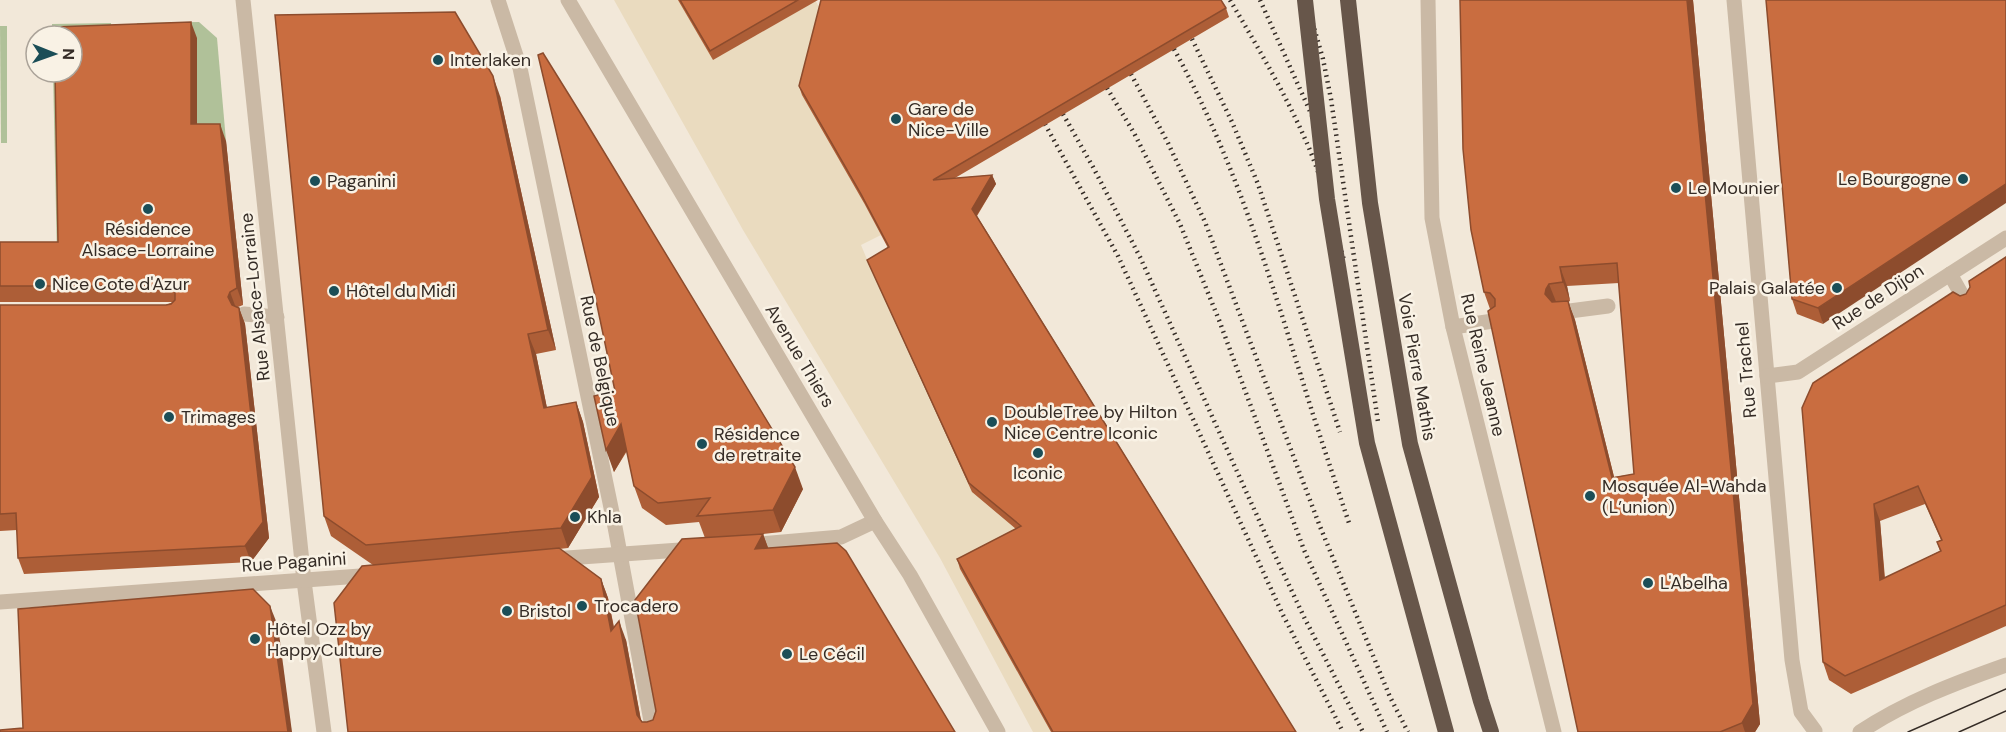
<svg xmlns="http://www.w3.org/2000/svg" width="2006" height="732" viewBox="0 0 2006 732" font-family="'DM Sans',sans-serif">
  <rect width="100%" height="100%" fill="#f2e8d9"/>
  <!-- green -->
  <g fill="#b0c199">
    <polygon points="199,22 217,38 226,141 197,140 138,40 137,23"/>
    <polygon points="111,23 112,41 72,36 52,36 52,24"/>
    <polygon points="0,26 7,26 7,143 1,143"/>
    <polygon points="53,72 60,72 64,258 57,258"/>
  </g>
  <!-- plaza -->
  <polygon fill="#eadbbf" points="614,0 815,0 840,42 864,203 881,235 861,245 871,269 1025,535 960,569 1051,732 1033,732 940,558 743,230"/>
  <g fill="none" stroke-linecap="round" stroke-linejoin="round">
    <!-- service -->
    <g stroke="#cab9a5" stroke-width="15">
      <polyline points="1950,274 1967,304"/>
      <polyline points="1562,312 1608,306"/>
      <polyline points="244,314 277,317"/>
      <polyline points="1453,327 1493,321"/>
    </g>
    <!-- minor -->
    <g stroke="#cab9a5" stroke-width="15">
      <polyline points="243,0 304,581 324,732"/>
      <polyline points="498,0 520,68 615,527 653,732"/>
      <polyline points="1428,0 1432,218 1453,327 1554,732"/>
      <polyline points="1734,0 1792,660 1801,712 1815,731"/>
      <polyline points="1767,376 1798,372 2006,238"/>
      <polyline points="748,545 841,537 875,521"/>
      <polyline points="553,559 694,549"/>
      <polyline points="0,602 374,575"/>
      <path d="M1860,732C1905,702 1955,683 2006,665"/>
    </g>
    <!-- tertiary -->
    <polyline stroke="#cab9a5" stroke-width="15" points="568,0 875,521 910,575 998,732"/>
    <!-- trunk -->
    <polyline stroke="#67564a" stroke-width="16" points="1348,0 1370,203 1410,444 1481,701 1491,732"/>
    <!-- tram -->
    <g stroke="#352c26" stroke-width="1.5">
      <polyline points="1908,732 2006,689"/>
      <polyline points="1959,732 2006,711"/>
    </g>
    <!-- rail -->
    <g stroke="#352c26" stroke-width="4.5" stroke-dasharray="1.5 4.5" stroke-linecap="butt">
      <path d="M1230,0C1257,46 1285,93 1306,141C1323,179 1332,220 1344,260"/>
      <polyline points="1260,0 1313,118 1332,193"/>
      <polyline points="1306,0 1323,59 1331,99 1378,422"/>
      <polyline points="1192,39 1232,122 1258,184 1340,432"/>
      <path d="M1174,49C1233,156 1269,273 1305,389C1319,434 1334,478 1349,523"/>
      <polyline points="1131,74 1168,143 1205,222 1319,524 1390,697 1408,732"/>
      <polyline points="1107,88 1134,133 1180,224 1219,320 1304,550 1387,732"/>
      <polyline points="1063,114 1093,167 1140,257 1273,551 1304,617 1363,732"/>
      <polyline points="1045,124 1118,256 1283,615 1343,732"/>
    </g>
    <!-- trunk-bridge -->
    <polyline stroke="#67564a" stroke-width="16" points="1305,0 1327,199 1367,443 1446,732"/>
  </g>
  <!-- wall -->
  <g fill="#ad5e37" fill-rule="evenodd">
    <polygon points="678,0 818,0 713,60"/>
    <path d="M1693,0L1760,724L1755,732H1578L1490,309L1484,292ZM1619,283L1634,474L1614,477L1575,320L1568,302L1570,301L1567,286Z"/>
    <polygon points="1766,0 1823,324 1797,314 1792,299"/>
    <polygon points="1226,8 1229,17 955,178 992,175 996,184 977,216 1296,732 1051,732 960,569 957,559 1016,529 972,492 867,260 888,248 864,203 802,95 799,86"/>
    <polygon points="197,38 197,124 226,141 243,305 238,307 239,308 245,324 269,538 251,562 24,574 18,558 17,530 0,531 0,305 166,305 173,302 0,302 0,242 58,242"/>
    <polygon points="500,96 556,350 536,354 547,408 576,402 583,422 599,497 568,548 559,549 601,579 608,598 614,627 626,640 641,720 642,722 647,722 653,720 705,538 699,522 666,525 642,508 634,486 627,451 614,472 594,396 803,489 781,532 763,534 768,548 955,732 348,732 373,565 331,536 324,516"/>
    <path d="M2006,257V626L1851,694L1829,680L1823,662L1802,408L1960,296L1966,294ZM1925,504L1941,540L1937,542L1940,551L1885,578L1880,521Z"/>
  </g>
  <!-- shaded-wall -->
  <g fill="#8d4c2d">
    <polygon points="1687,0 1693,0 1760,724 1755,732 1745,732 1742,723"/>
    <polygon points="191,22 197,38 197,140 191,124"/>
    <polygon points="493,76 500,96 556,350 548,330"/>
    <polygon points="220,124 226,141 243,305 237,288"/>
    <polygon points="992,175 996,184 975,218 972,209"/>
    <polygon points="2006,184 2006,203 1823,324 1818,308"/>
    <polygon points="1560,267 1567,286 1570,301 1563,282"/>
    <polygon points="1549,284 1557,304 1553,309 1545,294 1546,289"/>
    <polygon points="230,292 236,308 234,314 228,297"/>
    <polygon points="1568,301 1575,320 1619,497 1612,478"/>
    <polygon points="239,308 245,324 269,538 251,562 245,546"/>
    <polygon points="528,334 536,354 551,428 544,408"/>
    <polygon points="576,402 583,422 599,497 568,548 561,528"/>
    <polygon points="621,424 629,446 614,472 606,450"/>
    <polygon points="795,467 803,489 781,532 773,510"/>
    <polygon points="1874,504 1880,521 1886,598 1880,580"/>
    <polygon points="763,534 770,553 755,549"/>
    <polygon points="601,579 608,598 618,650 611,631"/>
    <polygon points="270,606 278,626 292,732 288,732"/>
    <polygon points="619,621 626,640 643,732 637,715"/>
  </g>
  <!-- building -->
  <g fill="#c96d40" stroke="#8d4c2d" stroke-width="1.5" fill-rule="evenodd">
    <polygon points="680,0 798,0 710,51"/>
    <polygon points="821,0 1221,0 1226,8 933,180 992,175 972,209 1296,732 1053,732 957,559 1021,526 969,483 867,260 889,247 861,194 799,86"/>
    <path d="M1460,0H1687L1753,704L1742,723L1720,732H1578L1488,311L1495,306V299L1490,293L1484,292L1471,230L1463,149ZM1617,263L1634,474L1612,478L1568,301L1552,302L1545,294L1546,289L1549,284L1563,282L1560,267Z"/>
    <polygon points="1766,0 2006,0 2006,184 1818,308 1792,299"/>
    <polygon points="455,12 493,76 548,330 528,334 544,408 576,402 592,477 561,528 366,545 324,516 275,15"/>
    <polygon points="191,22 191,124 220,124 237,288 230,292 228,297 232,305 239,308 263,522 245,546 18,558 16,513 0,514 0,305 166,305 171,304 175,300 175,291 171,288 166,286 0,286 0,242 58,242 55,72 72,72 72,36 54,36 54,27"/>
    <polygon points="543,53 584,119 795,467 773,510 697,516 710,498 658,503 634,486 621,424 606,450 594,396 615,391 594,291 538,55"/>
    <path d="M2006,257V605L1845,676L1823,662L1802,408L1813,383L1953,292L1960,296L1966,294L1970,287L1969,281ZM1918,486L1942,540L1937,542L1941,551L1880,580L1874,504Z"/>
    <polygon points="763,534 755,549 837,543 846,551 955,732 348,732 334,603 362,566 559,548 601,579 611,631 619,621 637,715 642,722 647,722 653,720 656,711 635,600 682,539"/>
    <polygon points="253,589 270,606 288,732 0,732 0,730 23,728 18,609"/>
  </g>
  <!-- markers -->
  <g fill="#1b4e57" stroke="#f9f2e5" stroke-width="2">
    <circle cx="438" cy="60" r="6"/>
    <circle cx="896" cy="119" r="6"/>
    <circle cx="1963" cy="179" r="6"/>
    <circle cx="315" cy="181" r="6"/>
    <circle cx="1676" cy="188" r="6"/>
    <circle cx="148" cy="209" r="6"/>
    <circle cx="40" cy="284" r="6"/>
    <circle cx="1837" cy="288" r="6"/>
    <circle cx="334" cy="291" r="6"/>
    <circle cx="169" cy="417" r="6"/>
    <circle cx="992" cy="422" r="6"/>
    <circle cx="702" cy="444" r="6"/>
    <circle cx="1038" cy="453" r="6"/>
    <circle cx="1590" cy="496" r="6"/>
    <circle cx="575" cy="517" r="6"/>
    <circle cx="1648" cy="583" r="6"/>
    <circle cx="582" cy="606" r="6"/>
    <circle cx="507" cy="611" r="6"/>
    <circle cx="255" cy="639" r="6"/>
    <circle cx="787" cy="654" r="6"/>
  </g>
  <g text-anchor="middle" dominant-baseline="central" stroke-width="5" stroke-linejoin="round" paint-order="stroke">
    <!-- poi labels -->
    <g font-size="18" fill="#352c26" stroke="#f9f2e5" text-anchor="start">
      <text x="450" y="60">Interlaken</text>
      <text x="908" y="109">Gare de<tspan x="908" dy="21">Nice-Ville</tspan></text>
      <text x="1951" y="179" text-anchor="end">Le Bourgogne</text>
      <text x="327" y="181">Paganini</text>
      <text x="1688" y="188">Le Mounier</text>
      <text x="148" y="229" text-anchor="middle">Résidence<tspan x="148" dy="21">Alsace-Lorraine</tspan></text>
      <text x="52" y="284">Nice Cote d'Azur</text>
      <text x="1825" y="288" text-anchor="end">Palais Galatée</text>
      <text x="346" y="291">Hôtel du Midi</text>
      <text x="1004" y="412">DoubleTree by Hilton<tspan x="1004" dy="21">Nice Centre Iconic</tspan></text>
      <text x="181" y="417">Trimages</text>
      <text x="714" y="434">Résidence<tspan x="714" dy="21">de retraite</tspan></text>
      <text x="1038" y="473" text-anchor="middle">Iconic</text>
      <text x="1602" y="486">Mosquée Al-Wahda<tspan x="1602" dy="21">(L’union)</tspan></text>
      <text x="587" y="517">Khla</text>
      <text x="1660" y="583">L'Abelha</text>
      <text x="594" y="606">Trocadero</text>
      <text x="519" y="611">Bristol</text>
      <text x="267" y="629">Hôtel Ozz by<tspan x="267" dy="21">HappyCulture</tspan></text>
      <text x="799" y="654">Le Cécil</text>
    </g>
    <!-- street labels -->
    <g font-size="18" fill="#352c26" stroke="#f9f2e5">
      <text transform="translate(255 297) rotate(-96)">Rue Alsace-Lorraine</text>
      <text transform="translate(1878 297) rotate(-33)">Rue de Dijon</text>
      <text transform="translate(800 356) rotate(59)">Avenue Thiers</text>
      <text transform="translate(600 361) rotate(78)">Rue de Belgique</text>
      <text transform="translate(1483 365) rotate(77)">Rue Reine Jeanne</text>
      <text transform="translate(1417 367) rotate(80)">Voie Pierre Mathis</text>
      <text transform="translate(1746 370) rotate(-95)">Rue Trachel</text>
      <text transform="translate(294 562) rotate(-4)">Rue Paganini</text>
    </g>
  </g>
  <!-- north arrow -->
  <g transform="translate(54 54) rotate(91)"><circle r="28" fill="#f9f2e5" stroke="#aba399" stroke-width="1.5"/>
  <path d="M0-4.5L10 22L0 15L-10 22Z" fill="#1b4e57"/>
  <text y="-9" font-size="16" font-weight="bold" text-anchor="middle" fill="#352c26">N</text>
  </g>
</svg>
